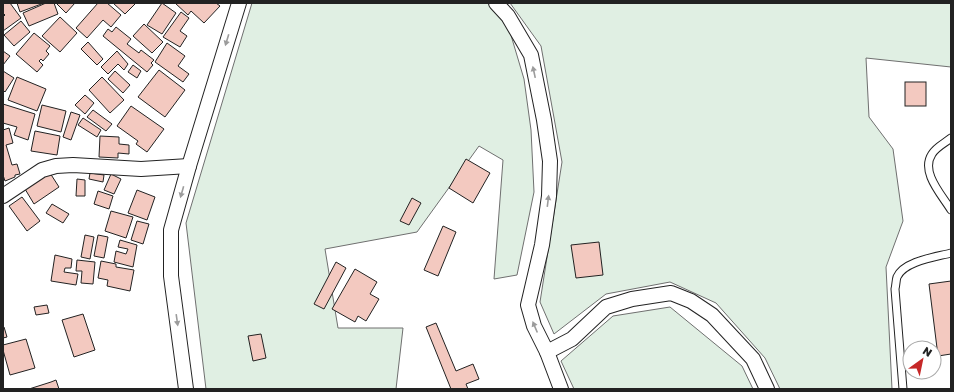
<svg xmlns="http://www.w3.org/2000/svg" width="954" height="392" viewBox="0 0 954 392" font-family="'Golos Text',sans-serif">
  <rect width="100%" height="100%" fill="#fff"/>
  <!-- green -->
  <g fill="#e0efe3" stroke="#6f6f6f">
    <polygon points="252,3 487,3 495,9 510,32 524,79 531,130 534,192 517,275 494,279 503,160 479,146 417,232 325,249 338,328 403,328 396,389 206,389 186,223"/>
    <polygon points="510,3 951,3 951,67 866,58 869,117 893,149 903,221 886,267 892,389 780,389 765,358 716,303 670,282 606,294 554,334 540,302 562,162 541,46"/>
    <polygon points="670,307 742,366 753,389 574,389 561,361 613,316"/>
  </g>
  <!-- building -->
  <g fill="#f3c9c0" stroke="#222">
    <polygon points="3,3 10,3 21,18 3,31 3,17 5,15 3,13"/>
    <polygon points="17,3 44,3 20,12"/>
    <polygon points="46,3 54,3 58,14 29,26 23,13"/>
    <polygon points="56,3 75,3 66,13"/>
    <polygon points="98,3 107,3 121,15 111,27 103,20 87,38 76,28"/>
    <polygon points="113,3 136,3 125,14"/>
    <polygon points="162,3 176,13 162,34 147,25"/>
    <polygon points="175,3 216,3 220,6 204,23 191,11 188,15"/>
    <polygon points="181,12 189,18 180,31 187,36 180,47 163,37"/>
    <polygon points="60,17 77,33 60,52 42,36"/>
    <polygon points="21,21 30,32 14,46 4,35"/>
    <polygon points="144,24 163,42 152,53 133,36"/>
    <polygon points="116,27 131,39 127,44 139,53 141,50 154,60 151,63 153,65 147,72 103,36 108,29 112,32"/>
    <polygon points="34,33 50,46 46,51 49,54 43,61 41,59 39,61 43,65 37,72 16,54"/>
    <polygon points="88,42 103,59 97,65 81,49"/>
    <polygon points="167,43 185,56 178,66 189,74 183,82 155,62"/>
    <polygon points="3,51 10,56 3,65"/>
    <polygon points="117,51 128,64 124,70 118,64 108,74 101,67"/>
    <polygon points="133,65 141,71 137,78 128,72"/>
    <polygon points="159,70 185,90 165,117 138,97"/>
    <polygon points="3,71 14,78 5,92 3,90"/>
    <polygon points="115,71 130,85 123,93 108,79"/>
    <polygon points="17,77 46,89 37,111 8,100"/>
    <polygon points="102,77 124,100 110,113 89,90"/>
    <rect x="905" y="82" width="21" height="24"/>
    <polygon points="85,95 94,103 85,114 75,105"/>
    <polygon points="3,104 35,114 28,140 14,135 17,127 3,123"/>
    <polygon points="42,105 66,111 61,132 37,126"/>
    <polygon points="131,106 164,129 147,152 136,144 138,141 117,126"/>
    <polygon points="93,110 112,124 106,131 87,117"/>
    <polygon points="71,112 80,115 71,140 63,137"/>
    <polygon points="83,118 101,130 97,137 78,125"/>
    <polygon points="9,128 13,143 6,145 12,165 17,164 20,174 15,175 15,177 5,181 3,175 3,130"/>
    <polygon points="35,131 60,136 57,155 31,151"/>
    <polygon points="100,136 119,137 119,144 129,145 129,154 118,153 118,158 99,157"/>
    <polygon points="466,159 490,173 473,203 449,188"/>
    <polygon points="50,173 59,187 34,204 25,189"/>
    <polygon points="90,173 104,175 103,182 89,179"/>
    <polygon points="111,174 121,179 114,194 104,190"/>
    <polygon points="77,179 85,180 85,196 76,196"/>
    <polygon points="137,190 155,197 147,220 128,213"/>
    <polygon points="98,191 113,196 109,209 94,204"/>
    <polygon points="22,197 40,221 27,231 9,206"/>
    <polygon points="412,198 421,203 409,225 400,221"/>
    <polygon points="52,204 69,214 63,223 46,213"/>
    <polygon points="111,211 133,217 126,238 105,231"/>
    <polygon points="137,221 149,224 143,244 131,240"/>
    <polygon points="443,226 456,232 438,276 424,270"/>
    <polygon points="85,235 94,237 90,259 81,257"/>
    <polygon points="98,235 108,237 104,258 94,256"/>
    <polygon points="120,240 137,245 133,267 114,262 116,251 126,254 128,249 118,247"/>
    <polygon points="599,242 603,275 576,278 571,245"/>
    <polygon points="55,255 72,259 71,268 65,268 64,272 78,274 76,285 51,281"/>
    <polygon points="77,260 95,262 93,284 81,283 82,271 76,271"/>
    <polygon points="101,261 116,264 116,267 134,270 130,291 107,286 108,280 98,278"/>
    <polygon points="336,262 346,268 324,309 314,304"/>
    <polygon points="355,269 377,282 370,294 379,299 366,321 358,316 355,322 332,309"/>
    <polygon points="951,281 951,354 938,356 929,284"/>
    <polygon points="47,305 49,313 36,315 34,307"/>
    <polygon points="83,314 95,350 74,357 62,320"/>
    <polygon points="436,323 456,371 473,364 479,379 466,384 468,389 451,389 426,327"/>
    <polygon points="4,327 7,337 3,338 3,328"/>
    <polygon points="261,334 266,358 253,361 248,336"/>
    <polygon points="26,339 35,368 10,375 3,350 3,345"/>
    <polygon points="56,380 59,389 29,389 51,382"/>
  </g>
  <g fill="none" stroke-linecap="round" stroke-linejoin="round">
    <defs>
      <g id="lane">
        <path d="M951,138C945,143 936,147 932,154C920,172 942,195 951,210"/>
        <path d="M903,389L895,289C896,285 896,280 897,277C904,261 936,257 951,253"/>
      </g>
      <g id="street">
        <polyline points="496,3 508,16 531,55 544,120 550,161 549,196 542,245 528,305 534,326 547,352 561,389"/>
        <polyline points="3,196 42,170 56,166 73,165 141,169 189,166"/>
        <polyline points="547,352 572,339 606,307 632,299 671,293 691,301 712,315 753,359 767,389"/>
        <polyline points="186,389 171,276 171,230 189,166 239,3"/>
      </g>
    </defs>
    <!-- lane casing -->
    <use href="#lane" stroke="#222" stroke-width="9"/>
    <!-- street casing -->
    <use href="#street" stroke="#222" stroke-width="16"/>
    <!-- lane -->
    <use href="#lane" stroke="#fff" stroke-width="7"/>
    <!-- street -->
    <use href="#street" stroke="#fff" stroke-width="14"/>
  </g>
  <!-- one-way arrows -->
  <defs><path id="oneway-solid" d="M-6-.8H1V-3.2L6.5 0L1 3.2V.8H-6Z"/></defs>
  <g fill="#9c9c9c">
    <use href="#oneway-solid" transform="translate(227 40) rotate(107)"/>
    <use href="#oneway-solid" transform="translate(534 72) rotate(-102)"/>
    <use href="#oneway-solid" transform="translate(182 192) rotate(106)"/>
    <use href="#oneway-solid" transform="translate(548 201) rotate(-83)"/>
    <use href="#oneway-solid" transform="translate(177 320) rotate(82)"/>
    <use href="#oneway-solid" transform="translate(535 327) rotate(-113)"/>
  </g>
  <!-- border -->
  <rect width="954" height="392" fill="none" stroke="#222222" stroke-width="8"/>
  <!-- north arrow -->
  <g transform="translate(922 360) rotate(33)"><circle r="19" fill="#ffffff" stroke="#a7a7a7"/>
  <path d="M0-3L7 15L0 10L-7 15Z" fill="#c62828"/>
  <text y="-6" font-size="11" font-weight="bold" text-anchor="middle" fill="#222222">N</text>
  </g>
</svg>
